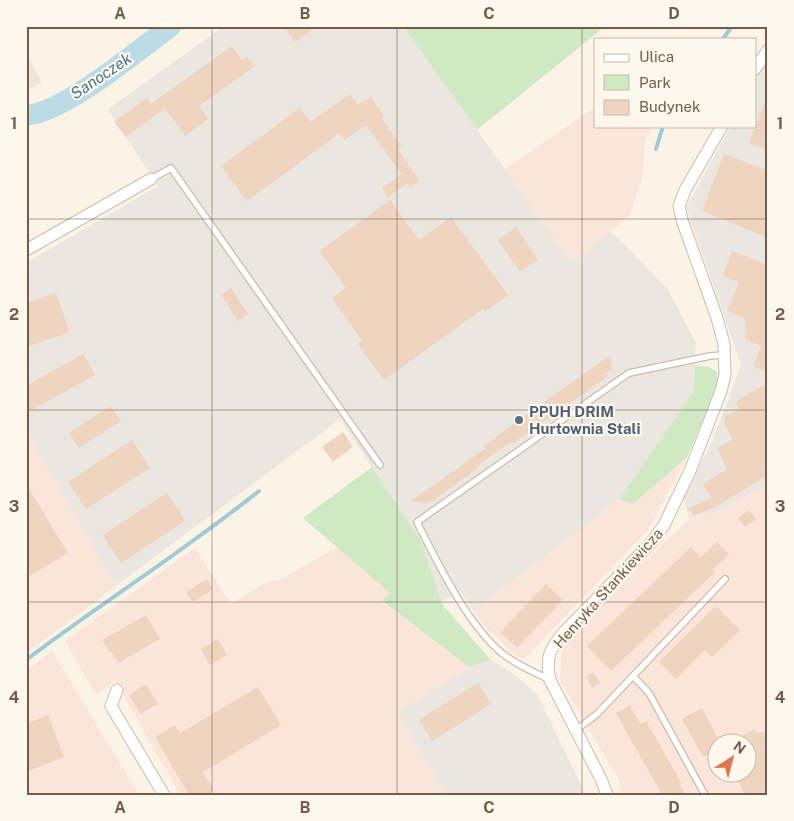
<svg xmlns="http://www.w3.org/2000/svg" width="794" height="821" viewBox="0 0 794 821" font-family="'Public Sans',sans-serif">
  <rect width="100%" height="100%" fill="#fbf4e6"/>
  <!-- residential -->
  <polygon fill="#f2e6d4" points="26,52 42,83 26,91"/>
  <!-- commercial -->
  <g fill="#fbe5da" fill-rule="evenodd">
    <polygon points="595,107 595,126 653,126 645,140 643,175 630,215 571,263 505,169"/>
    <polygon points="26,431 116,586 30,650 26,644"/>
    <polygon points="687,457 648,530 524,659 514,655 485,626 473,611 619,500 633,504"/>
    <path d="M768,483V795H622L619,780L560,680L562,641L689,519L725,508ZM716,744H746V774H716Z"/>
    <polygon points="337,547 390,593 382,602 469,667 397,713 446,795 180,795 115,681 96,695 65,641 195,548 231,604 266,582 280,580"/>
    <polygon points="52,651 139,795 26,795 26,671"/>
  </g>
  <!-- industrial -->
  <g fill="#ebe6df">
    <polygon points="224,26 403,26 571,262 611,231 667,288 696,343 693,392 619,500 473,611 461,591 441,602 421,541 340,419 116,586 26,431 26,263 158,186 108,109"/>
    <polygon points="768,61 768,483 725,508 689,519 683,496 712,442 741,365 686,207 731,126 755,126 755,80"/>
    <polygon points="491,660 511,672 537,694 586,795 446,795 397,713 469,667"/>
  </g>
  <!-- green -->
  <g fill="#d1e8c5">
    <polygon points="403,26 601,26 603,28 477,130"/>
    <polygon points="695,365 709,367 717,372 718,385 687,457 633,504 619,500 693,392"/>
    <polygon points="372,467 421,541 442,604 491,660 469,667 382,601 390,593 303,518"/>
  </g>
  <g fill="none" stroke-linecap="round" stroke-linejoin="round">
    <!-- stream -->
    <g stroke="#a2cad5" stroke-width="4">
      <polyline points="723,39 732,26"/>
      <polyline points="656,149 663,126"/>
      <path d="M26,660C103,602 184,551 259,491"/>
    </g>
    <!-- river -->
    <path stroke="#bbdce4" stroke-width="21" d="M26,115C61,115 141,48 171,26"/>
  </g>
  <!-- building -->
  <g fill="#efd4bf">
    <polygon points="284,26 317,26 295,42"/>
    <polygon points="232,46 242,60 247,57 254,67 199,106 208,119 185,136 165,108 126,137 114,122 147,98 151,104"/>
    <polygon points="350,94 358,105 371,97 384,116 381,118 402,146 398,149 419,181 410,187 408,183 388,197 382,188 402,174 366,125 344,140 340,133 247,201 221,166 300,108 310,122"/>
    <polygon points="767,97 768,98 768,150 749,143"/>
    <polygon points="724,154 768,171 768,238 702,211"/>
    <polygon points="390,200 419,240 451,217 508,295 485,312 483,309 384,380 358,344 362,341 332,298 346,288 320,251"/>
    <polygon points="516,227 538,260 520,272 498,240"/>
    <polygon points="732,251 768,265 768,372 753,366 761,346 746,340 745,318 727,311 739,282 722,276"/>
    <polygon points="231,288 248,314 238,321 221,295"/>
    <polygon points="56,293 70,332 26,347 26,303"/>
    <polygon points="83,354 95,375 26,413 26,386"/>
    <polygon points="609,356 613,368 606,373 608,376 512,444 510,442 477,466 478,468 431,502 426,503 411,501 486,448 484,446 519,420"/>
    <polygon points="764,385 768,391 768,475 715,507 693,516 689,508 711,498 703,484 727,469 717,448 733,440 724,423 725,416 739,409 735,402"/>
    <polygon points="111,406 121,421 79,448 69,433"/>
    <polygon points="343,432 353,447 333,462 322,447"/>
    <polygon points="132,440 150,468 86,509 68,482"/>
    <polygon points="26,484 68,553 26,578"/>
    <polygon points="167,493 185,521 121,563 103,535"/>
    <polygon points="749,510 756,519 745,527 738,518"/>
    <polygon points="717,542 729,554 713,570 715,572 611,671 587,646 691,547 701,557"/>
    <polygon points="207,579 213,589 193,602 186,592"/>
    <polygon points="546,584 563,600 517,648 500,632"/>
    <polygon points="716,606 740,630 712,657 705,650 676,679 659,662"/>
    <polygon points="146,615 160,639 118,663 112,652 110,653 102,640"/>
    <polygon points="218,639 227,655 210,665 201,649"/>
    <polygon points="593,672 600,683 592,688 586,676"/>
    <polygon points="478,683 491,704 432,741 419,720"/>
    <polygon points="146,684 158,704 140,714 129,695"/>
    <polygon points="258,687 281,725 203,772 214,790 207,795 189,795 155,737 175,725 180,733"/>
    <polygon points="630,705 640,724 646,721 682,784 680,785 686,795 662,795 616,713"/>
    <polygon points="702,708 721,744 716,744 716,750 703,757 682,719"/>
    <polygon points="48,715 64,757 26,772 26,724"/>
    <polygon points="755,729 757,734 763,731 768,739 768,795 745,795 734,774 746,774 746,744 727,744"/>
  </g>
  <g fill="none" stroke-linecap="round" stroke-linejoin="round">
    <defs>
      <g id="lane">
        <polyline points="151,179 171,168 380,465"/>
        <polyline points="633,676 649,693 705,795"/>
        <path d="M550,680C534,672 517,665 503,654C468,626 437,562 417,522L629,373L710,356L724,355"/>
        <polyline points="576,730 597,714 725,579"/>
      </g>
      <g id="street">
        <polyline points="755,69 768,50"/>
        <polyline points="26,250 151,179"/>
        <polyline points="117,690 111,706 164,795"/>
        <path d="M607,795L601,779L550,680C545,657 550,648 565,631L652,542L664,525L690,471L721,391L725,375L724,344L717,318L682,220L679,206L685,190L722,126"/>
      </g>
    </defs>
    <!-- lane casing -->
    <use href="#lane" stroke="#ccbcad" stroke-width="8"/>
    <!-- street casing -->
    <use href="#street" stroke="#ccbcad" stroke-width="13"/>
    <!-- lane -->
    <use href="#lane" stroke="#fff" stroke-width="5.5"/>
    <!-- street -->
    <use href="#street" stroke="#fff" stroke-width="11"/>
  </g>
  <!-- grid -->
  <path fill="none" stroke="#735c4c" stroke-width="1" stroke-opacity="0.55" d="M212,26V795M397,26V795M582,26V795M26,219H768M26,410H768M26,602H768"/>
  <!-- markers -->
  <circle fill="#5c6f8a" stroke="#fef8ec" stroke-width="2" cx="519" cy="420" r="5"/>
  <g text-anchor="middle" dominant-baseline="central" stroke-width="4.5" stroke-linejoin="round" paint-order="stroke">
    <!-- service labels -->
    <g font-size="15" font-weight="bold" fill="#4e5e75" stroke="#fef8ec" text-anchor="start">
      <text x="529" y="411">PPUH DRIM<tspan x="529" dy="17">Hurtownia Stali</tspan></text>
    </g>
    <!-- street labels -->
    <g font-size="15" fill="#735c4c" stroke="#fef8ec">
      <text transform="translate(608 588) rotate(-48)">Henryka Stankiewicza</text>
    </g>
    <!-- water labels -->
    <g font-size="16" font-style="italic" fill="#477885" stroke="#fef8ec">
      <text transform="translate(101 76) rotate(-34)">Sanoczek</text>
    </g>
  </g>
  <!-- border -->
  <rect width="794" height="821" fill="none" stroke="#fef8ec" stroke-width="55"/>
  <!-- legend -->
  <rect x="594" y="38" width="162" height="90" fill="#fef8ec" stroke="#c6baac"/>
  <rect x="604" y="54" width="25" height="8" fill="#ffffff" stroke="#c6baac"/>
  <text x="639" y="62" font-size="15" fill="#735c4c">Ulica</text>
  <rect x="604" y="75" width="25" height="15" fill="#d1e8c5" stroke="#c6baac"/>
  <text x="639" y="88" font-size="15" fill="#735c4c">Park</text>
  <rect x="604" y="100" width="25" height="15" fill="#efd4bf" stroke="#c6baac"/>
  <text x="639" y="112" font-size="15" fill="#735c4c">Budynek</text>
  <!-- north arrow -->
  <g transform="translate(732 758) rotate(36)"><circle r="24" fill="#fef8ec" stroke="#c6baac"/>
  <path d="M0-4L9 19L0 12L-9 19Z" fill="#de7851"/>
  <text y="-8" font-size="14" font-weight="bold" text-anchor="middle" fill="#735c4c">N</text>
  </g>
  <rect x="28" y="28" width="738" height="766" fill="none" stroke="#735c4c" stroke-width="2"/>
  <g font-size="16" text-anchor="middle" font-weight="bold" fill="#735c4c">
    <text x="120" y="19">A</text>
    <text x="305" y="19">B</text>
    <text x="489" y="19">C</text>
    <text x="674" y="19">D</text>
    <text x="14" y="129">1</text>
    <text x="780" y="129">1</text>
    <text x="14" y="320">2</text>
    <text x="780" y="320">2</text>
    <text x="14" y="512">3</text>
    <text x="780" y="512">3</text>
    <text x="14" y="703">4</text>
    <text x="780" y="703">4</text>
    <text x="120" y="813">A</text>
    <text x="305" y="813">B</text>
    <text x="489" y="813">C</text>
    <text x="674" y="813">D</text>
  </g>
</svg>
